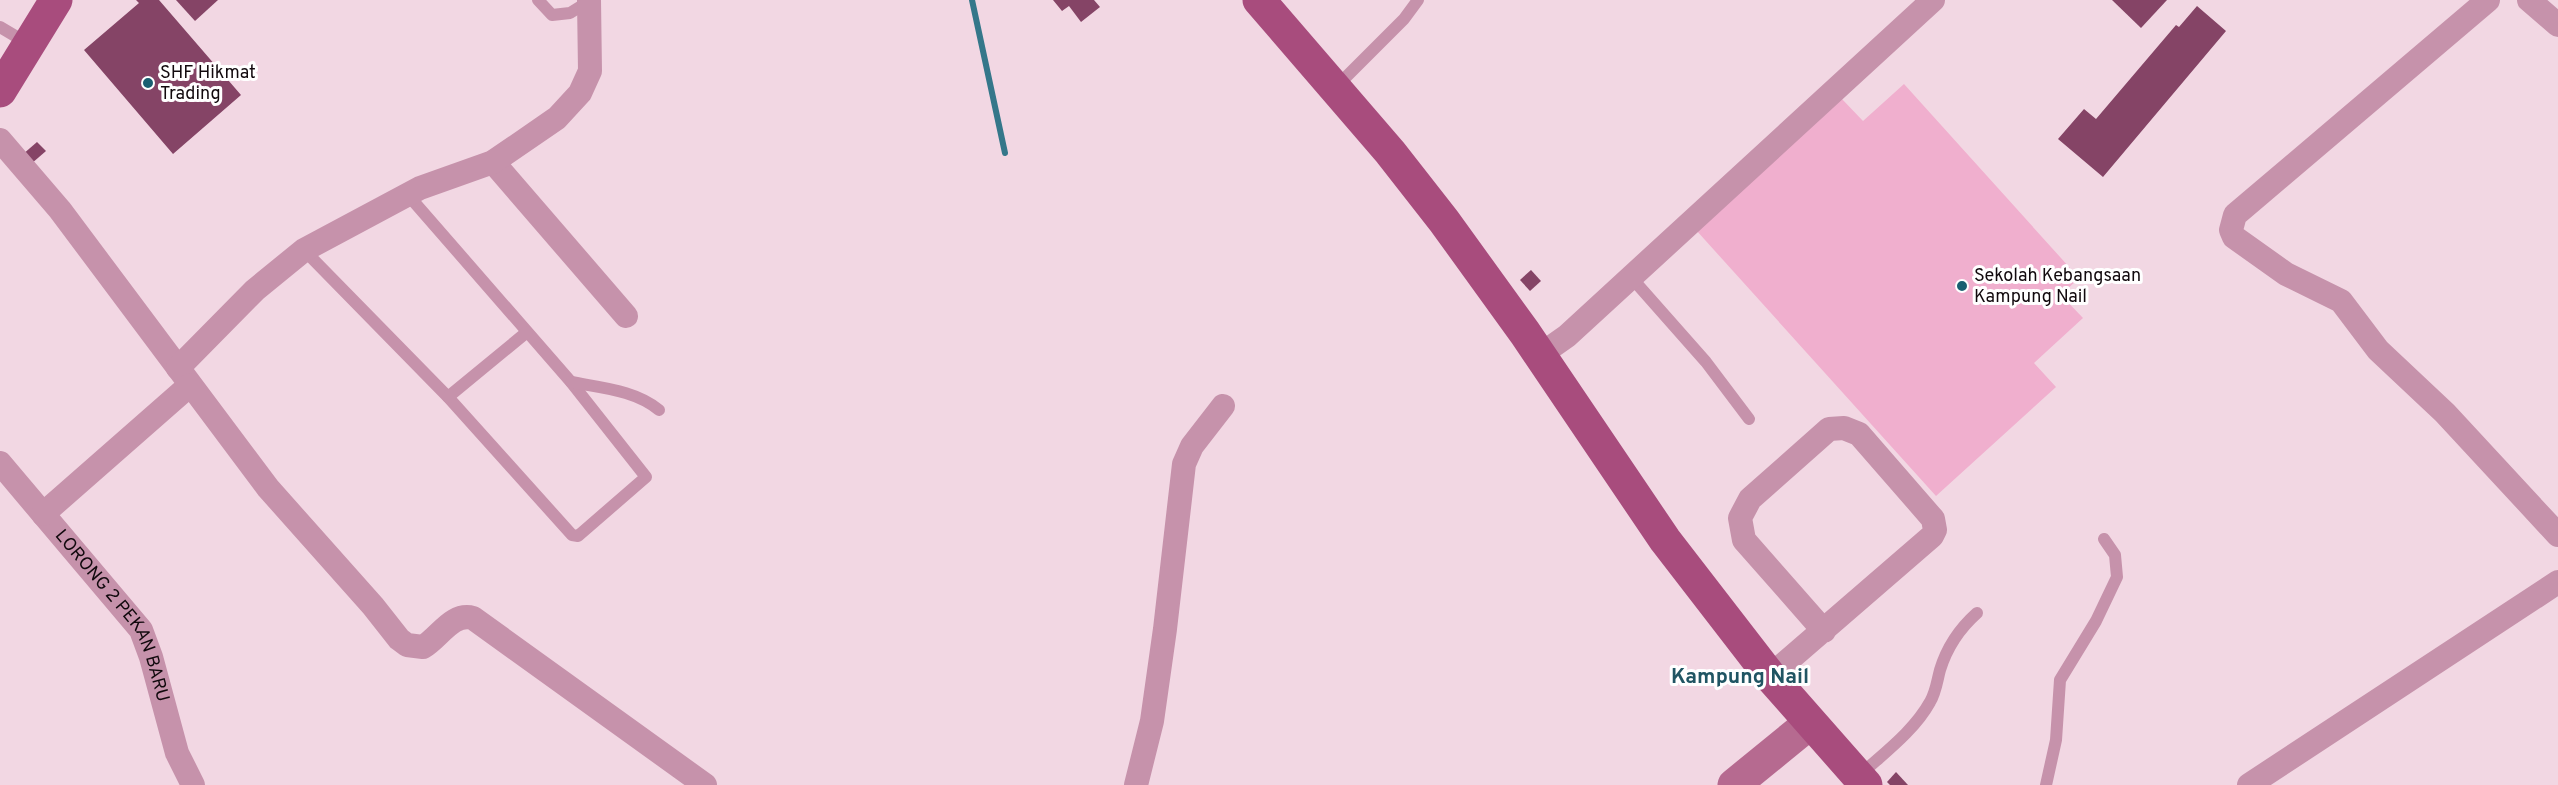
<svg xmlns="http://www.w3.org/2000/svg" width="2558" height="785" viewBox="0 0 2558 785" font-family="Overpass,sans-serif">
  <rect width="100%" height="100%" fill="#f2d7e3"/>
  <!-- green -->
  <polygon fill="#f0afce" points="1904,84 2079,278 2061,295 2083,318 2034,363 2056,387 1936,496 1696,230 1841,98 1863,121"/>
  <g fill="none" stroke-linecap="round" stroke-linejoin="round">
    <!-- stream -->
    <polyline stroke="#35778a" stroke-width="6" points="972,0 1005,153"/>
  </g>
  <!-- building -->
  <g fill="#854466">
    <polygon points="136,0 159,0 241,95 173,154 84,50 139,3"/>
    <polygon points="176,0 218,0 195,21"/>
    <polygon points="1053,0 1094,0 1100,7 1081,22 1069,6 1062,11"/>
    <polygon points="2112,0 2167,0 2141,28"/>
    <polygon points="2197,6 2226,31 2103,177 2058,139 2084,109 2096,119 2176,25 2179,27"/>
    <polygon points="37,142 46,151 31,164 22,155"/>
    <polygon points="1531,270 1541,281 1530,291 1520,280"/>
    <polygon points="1896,772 1908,785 1890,785 1887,782"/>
  </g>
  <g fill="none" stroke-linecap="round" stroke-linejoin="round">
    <!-- lane -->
    <g stroke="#c692ab" stroke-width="12">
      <polyline points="538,0 552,15 570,13 588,2"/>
      <polyline points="0,27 27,43"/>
      <polyline points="1336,87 1404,19 1418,0"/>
      <polyline points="304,250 448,397 572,535 578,536 646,477 571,382 408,195"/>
      <polyline points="1630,276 1706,362 1749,419"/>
      <path d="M571,382C601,388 635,390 659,410"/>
      <polyline points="448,397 527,332"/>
      <path d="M1860,775C1884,753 1914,731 1930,702C1936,692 1937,681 1940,670C1947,647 1959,629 1977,613"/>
      <polyline points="2046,785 2056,740 2060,680 2096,621 2117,577 2115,555 2104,539"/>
    </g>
    <!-- street -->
    <g stroke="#c692ab" stroke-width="24">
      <polyline points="2488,0 2235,215 2231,230 2234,237 2286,274 2341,301 2378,350 2445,413 2558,535"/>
      <polyline points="2529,0 2558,25"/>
      <path d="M0,140L60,210L268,488L373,606L399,639L407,645L423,647C439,638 452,612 473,618L705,785"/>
      <polyline points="493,162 626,316"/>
      <polyline points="1540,355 1567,336 1933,0"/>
      <polyline points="178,368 255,290 304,250 420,188 493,162 557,118 580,93 590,71 589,0"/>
      <path id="s1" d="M0,463L141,630L151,657L177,753L193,785"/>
      <polyline points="43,514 190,385"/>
      <polyline points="1770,676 1932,536 1935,530 1933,519 1859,434 1844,428 1829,429 1750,499 1740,518 1744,540 1824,631"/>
      <polyline points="1136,785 1152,721 1165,629 1184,464 1192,446 1223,406"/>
      <polyline points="2249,785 2558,582"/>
    </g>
    <!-- secondary -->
    <polyline stroke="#b66a90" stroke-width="33" points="1734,785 1810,723"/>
    <!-- primary -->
    <g stroke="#a84c7d" stroke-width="33">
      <polyline points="1259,0 1390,152 1444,221 1525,333 1665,540 1770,676 1866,785"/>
      <polyline points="0,91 56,0"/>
    </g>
  </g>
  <!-- markers -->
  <g fill="#195f71" stroke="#fff" stroke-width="2">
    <circle cx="148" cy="83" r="6"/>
    <circle cx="1962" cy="286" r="6"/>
  </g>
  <g text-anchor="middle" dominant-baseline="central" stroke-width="6" stroke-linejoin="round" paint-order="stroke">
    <!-- poi labels -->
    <g font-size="18" fill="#11090d" stroke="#fff" text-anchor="start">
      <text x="160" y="73">SHF Hikmat<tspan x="160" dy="21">Trading</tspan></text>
      <text x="1974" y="276">Sekolah Kebangsaan<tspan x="1974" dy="21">Kampung Nail</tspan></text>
    </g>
    <!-- street labels -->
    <g font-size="18" fill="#11090d" stroke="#fff">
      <text stroke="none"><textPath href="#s1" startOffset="192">LORONG 2 PEKAN BARU</textPath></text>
    </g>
    <!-- quarter labels -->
    <g font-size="21" font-weight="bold" fill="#205563" stroke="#fff">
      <text x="1740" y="677">Kampung Nail</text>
    </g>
  </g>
</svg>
